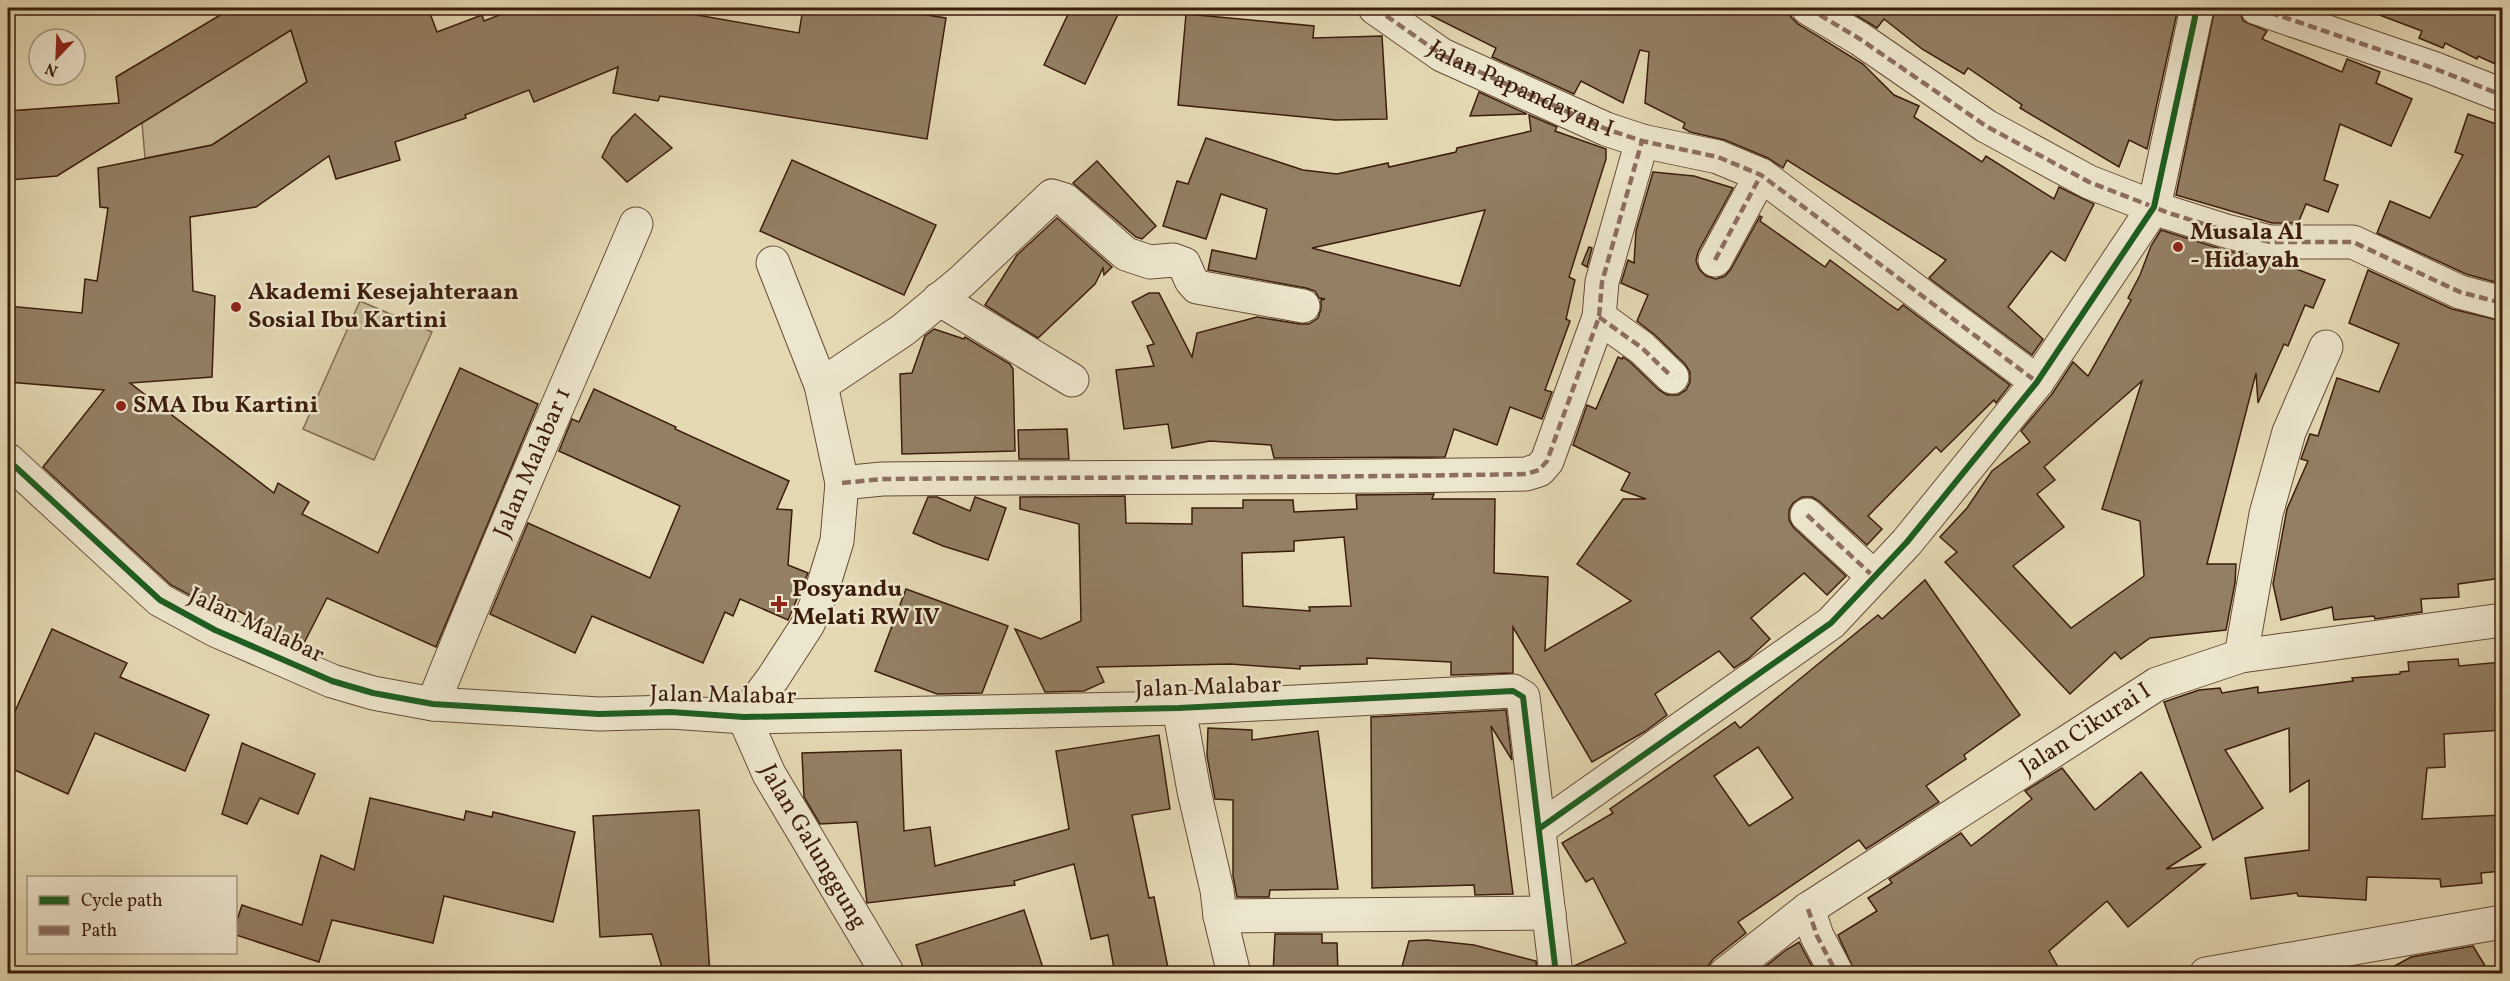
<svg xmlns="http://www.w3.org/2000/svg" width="2510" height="981" viewBox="0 0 2510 981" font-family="Vollkorn,serif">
  <rect width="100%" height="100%" fill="#e4d9b3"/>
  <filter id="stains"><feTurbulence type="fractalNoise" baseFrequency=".00333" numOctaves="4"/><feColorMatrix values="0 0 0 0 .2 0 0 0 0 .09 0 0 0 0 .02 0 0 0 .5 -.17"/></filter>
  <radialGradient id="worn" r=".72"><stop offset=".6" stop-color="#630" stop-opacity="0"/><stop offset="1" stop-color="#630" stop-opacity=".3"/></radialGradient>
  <!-- green -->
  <g fill="#c7b997" stroke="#826b52" stroke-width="1.5">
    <polygon points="291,30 307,82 212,145 145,158 142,123"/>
    <polygon points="360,301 432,332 374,460 303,429"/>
  </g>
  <!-- building -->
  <g fill="#937f63" stroke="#3c1d0c" stroke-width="1.5" fill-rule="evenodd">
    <polygon points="232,8 428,8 437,32 482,15 484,21 517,8 657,8 799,33 803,8 881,8 946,18 927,139 660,96 658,101 613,93 618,67 534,102 529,90 465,115 466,118 395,142 400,160 336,179 329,156 256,207 190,217 193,291 215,296 212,377 130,383 274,493 278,483 309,502 302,514 378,553 460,368 538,404 436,647 327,598 303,645 216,599 212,607 171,585 43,467 104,390 8,382 8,306 82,313 85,279 97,281 108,208 100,207 98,168 212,145 307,82 291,30 57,176 10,180 8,111 119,103 116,77"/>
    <polygon points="1071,8 1121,8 1085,84 1044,65"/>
    <polygon points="1416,8 1789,8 1791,17 1798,24 1863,64 1894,95 1919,106 1914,117 1982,162 1986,156 2054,199 2059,187 2094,204 2065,261 2051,251 2008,307 2043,339 2032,355 1929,278 1946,260 1787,160 1783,168 1768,158 1725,140 1690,132 1683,128 1685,123 1645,103 1649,52 1640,50 1623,103 1581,81 1574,94 1492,57 1496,48"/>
    <polygon points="1844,8 2178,8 2147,149 2129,140 2119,167 2020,108 2022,105 1968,68 1964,74 1922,49 1884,19 1877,28"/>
    <polygon points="2215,8 2235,8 2239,9 2243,21 2267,31 2262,39 2342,72 2347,59 2380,72 2376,83 2412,99 2391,146 2340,124 2324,180 2338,185 2328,212 2306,204 2298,223 2272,223 2176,195"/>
    <polygon points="2366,8 2502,8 2502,67 2478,56 2477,59 2445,43 2443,48 2419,38 2422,31 2366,10"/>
    <polygon points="1186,14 1314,26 1313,38 1382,36 1387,119 1335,120 1178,105"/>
    <polygon points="1479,92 1527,114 1470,116"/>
    <polygon points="635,114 672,148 627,182 602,157 612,137"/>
    <polygon points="2468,114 2502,126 2502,284 2466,274 2377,233 2390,201 2430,218 2463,155 2455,152"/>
    <path d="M1529,115L1557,127L1555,131L1606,149V159L1569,277L1575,280L1566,319L1570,321L1545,390L1552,392L1542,419L1510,407L1497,445L1454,429L1445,457L1274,458L1271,445L1210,441L1172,448L1168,424L1124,429L1116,370L1154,366L1147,346L1154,344L1132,302L1149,293H1159L1192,357L1197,333L1257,317L1300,324H1309L1318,318L1321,309V300L1325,299L1319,298L1315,291L1306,288L1208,270L1212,250L1256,259L1267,209L1221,194L1206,239L1163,226L1177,181L1188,184L1206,138L1303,170L1337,174L1388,163L1389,167L1456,152L1457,148L1531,131ZM1485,210L1460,286L1312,248Z"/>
    <polygon points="792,160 936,225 904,295 760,231"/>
    <polygon points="1097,161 1156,226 1142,239 1136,237 1073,183"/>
    <path d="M1653,172L1694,176L1733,188L1698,252L1696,261L1699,269L1706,276L1716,279L1725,276L1731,269L1760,216L1762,217L1760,221L1825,267L1830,260L1889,304L1898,310L1903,305L2010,385L1996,403L1994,400L1941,452L1936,447L1868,516L1882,529L1867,545L1819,501L1812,497H1802L1793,503L1789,510V520L1794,528L1846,576L1827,595L1804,573L1751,618L1770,639L1748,659L1734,668L1719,651L1655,694L1667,715L1644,732L1592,762L1513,627V673L1451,675V662L1367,658V664L1300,666V669L1230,664L1097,667L1104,682L1084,691L1045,692L1015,629L1041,639L1081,621L1079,524L1020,509V497L1125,496L1126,523L1192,524V508H1243V500H1293L1294,512L1357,509L1356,495L1434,494L1432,499H1495L1494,573L1548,577L1545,651L1631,601L1577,564L1623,499H1646L1621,490L1630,473L1573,445L1587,405L1596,409L1618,357L1622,359L1623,357L1630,362L1659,390L1667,395H1678L1686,390L1690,382V372L1685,364L1655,335L1637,321L1648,295L1621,283L1628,260L1634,263L1636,231ZM1344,537L1351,606L1309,607L1310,611L1243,606L1242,553L1294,551V541Z"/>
    <polygon points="1057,218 1112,267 1104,275 1103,268 1095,284 1038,338 985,305 1017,255"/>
    <path d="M2161,230L2221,249L2265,260L2282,261L2281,263L2325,280L2313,308L2305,305L2288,346L2284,344L2258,403L2256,373L2207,564H2236L2235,583L2226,630L2150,638L2121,659L2115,652L2070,694L1945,562L1957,552L1940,537L1967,508L1992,471L2030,442L2021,431L2052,394L2073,362L2088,376L2131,300L2128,298L2140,275L2151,246ZM2142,381L2102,509L2140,521L2144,576L2071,628L2013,566L2064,527L2037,494L2055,480L2044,467Z"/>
    <polygon points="1589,247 1592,248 1587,267 1582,264"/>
    <polygon points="2368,270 2452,309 2502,321 2502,578 2458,584 2459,597 2421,599 2422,612 2375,619 2374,616 2334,620 2332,607 2281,620 2273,584 2287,509 2308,461 2301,459 2310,434 2318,436 2337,378 2379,392 2399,344 2349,323"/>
    <polygon points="934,329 964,339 965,337 1010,364 1013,369 1015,451 902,454 900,374 912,373 925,336"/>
    <polygon points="594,389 676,427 675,429 789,481 777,509 792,510 788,565 808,573 788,620 740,599 733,616 725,612 703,663 592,616 575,653 490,614 528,523 650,578 680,506 559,451 572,419 579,422"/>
    <polygon points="1067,429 1069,459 1019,459 1018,430"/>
    <polygon points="928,497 937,497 970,511 975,497 1006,508 988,560 943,546 913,533"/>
    <path d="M1925,580L2020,715L1964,755L1966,759L1926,786L1939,802L1866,849L1859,840L1738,922L1746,933L1713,959L1708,966L1707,974H1574V966L1626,943L1593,878L1586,882L1562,843L1613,813L1610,809L1735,722L1740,728L1878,615L1882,619ZM1758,747L1793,798L1749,826L1714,776Z"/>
    <polygon points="906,589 1008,626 982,693 937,694 875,671"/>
    <polygon points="52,629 127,663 120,677 209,715 185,771 95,733 68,794 8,767 8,727"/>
    <polygon points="2458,659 2459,666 2502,662 2502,730 2444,734 2445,767 2427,768 2422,819 2502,815 2502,871 2481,873 2482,883 2441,887 2440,879 2367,877 2366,900 2298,896 2297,893 2251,899 2245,858 2309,850 2309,780 2290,792 2289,728 2225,750 2263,808 2213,840 2164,702 2199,690 2220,688 2222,693 2258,687 2258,693 2353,681 2352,678 2400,674 2400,672 2409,671 2408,662"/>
    <polygon points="1506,710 1512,760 1491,726 1513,894 1475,895 1474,885 1372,888 1371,717"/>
    <polygon points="1208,728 1252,730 1252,740 1318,731 1338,889 1270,890 1269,897 1237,897 1233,876 1233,800 1215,799 1207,756"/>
    <polygon points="1159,735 1170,809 1132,815 1149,898 1154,897 1168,968 1142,974 1115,974 1108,935 1091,939 1074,864 1014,881 1015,885 867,903 857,822 820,824 804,797 802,753 901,750 904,831 930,827 935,866 1069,829 1056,751"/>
    <polygon points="242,743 315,774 298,814 260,798 247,824 222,814"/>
    <polygon points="2062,768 2095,810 2141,772 2201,847 2166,869 2205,864 2128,927 2107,901 2049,951 2062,974 1856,974 1838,935 1877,911 1868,898 1892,883 1889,879 1961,833 1971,846 2032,799 2025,791"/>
    <polygon points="370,798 464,820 466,811 492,817 493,812 575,832 553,922 444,896 433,943 332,920 319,962 236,935 236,923 242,905 302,925 321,855 354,870"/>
    <polygon points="699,810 710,974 664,974 652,934 600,937 593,816"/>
    <polygon points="1024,910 1045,974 925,974 916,945"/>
    <polygon points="1275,934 1322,934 1322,943 1337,943 1338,974 1273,974"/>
    <polygon points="1427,940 1474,945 1536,961 1537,974 1400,974 1409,941"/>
    <polygon points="1799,942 1816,974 1756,974 1786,950"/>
    <polygon points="2473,946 2490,974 2380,974 2411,957"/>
  </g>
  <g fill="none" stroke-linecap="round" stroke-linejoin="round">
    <defs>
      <g id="minor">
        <polyline points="1375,8 1442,55 1606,129 1642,141 1718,157 1761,175 2037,382"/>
        <polyline points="1808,8 1860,39 1986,126 2089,182 2169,213 2226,231 2270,242 2353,242 2460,292 2502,303"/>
        <polyline points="2257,8 2433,68 2502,95"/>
        <polyline points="1715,260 1761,175"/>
        <polyline points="939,299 1072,380"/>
        <polyline points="1599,317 1642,348 1672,377"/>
        <polyline points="821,385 903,330 962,281 1052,196 1065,200 1126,254 1150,262 1173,260 1184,264 1191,280 1197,287 1303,306"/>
        <polyline points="8,460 160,600 215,630 332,681 373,693 433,704 599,714 671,712 744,717 1179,708 1513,691 1523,697 1556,974"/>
        <path d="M842,483L882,479C1096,477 1311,478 1526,474L1539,470L1547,461L1599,317L1602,282L1642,141"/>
        <polyline points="1807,515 1874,577"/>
        <polyline points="2241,656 2266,514 2289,432 2326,347"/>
        <path id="s1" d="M433,704C497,542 568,384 636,224"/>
        <polyline points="1179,708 1194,791 1217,890 1220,916 1234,974"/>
        <polyline points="744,717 773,678 808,624 821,593 837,541 842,483 821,385 773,263"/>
        <path id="s2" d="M744,717L769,774L888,974"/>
        <polyline points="1540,828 1831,623 1907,542 2037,382 2154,207 2197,8"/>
        <polyline points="1808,909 1817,936 1837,974"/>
        <polyline points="1220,916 1549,913"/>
        <path id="s3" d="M1725,974L1808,909L2157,684L2241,656L2502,620"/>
        <polyline points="2206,974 2502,922"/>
      </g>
    </defs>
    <!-- minor casing -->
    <use href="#minor" stroke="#664c36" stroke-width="35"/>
    <!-- minor -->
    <use href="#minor" stroke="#ede6ce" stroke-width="33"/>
    <!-- quiet -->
    <g stroke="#8d6e63" stroke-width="4.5" stroke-dasharray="9 4.5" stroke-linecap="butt">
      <path id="s4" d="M1375,8L1442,55L1606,129L1642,141L1718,157L1761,175L2037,382"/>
      <polyline points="1808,8 1860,39 1986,126 2089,182 2169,213 2226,231 2270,242 2353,242 2460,292 2502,303"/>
      <polyline points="2257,8 2433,68 2502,95"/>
      <polyline points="1715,260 1761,175"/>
      <polyline points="1599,317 1642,348 1672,377"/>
      <path d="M842,483L882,479C1096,477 1311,478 1526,474L1539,470L1547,461L1599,317L1602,282L1642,141"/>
      <polyline points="1807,515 1874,577"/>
      <polyline points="1808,909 1817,936 1837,974"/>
    </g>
    <defs>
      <g id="cycleway">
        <polyline points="8,460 160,600 215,630 332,681 373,693 433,704 599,714 671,712 744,717 1179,708 1513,691 1523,697 1556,974"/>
        <polyline points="1540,828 1831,623 1907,542 2037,382 2154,207 2197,8"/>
      </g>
    </defs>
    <!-- cycleway casing -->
    <use href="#cycleway" stroke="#ede6ce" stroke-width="10"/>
    <!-- cycleway -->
    <use href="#cycleway" stroke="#1b5e20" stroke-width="6"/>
  </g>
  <!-- markers -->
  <g fill="#8f2418" stroke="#ede6ce" stroke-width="2">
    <circle cx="2178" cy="247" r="6"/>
    <circle cx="236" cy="307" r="6"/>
    <circle cx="121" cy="406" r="6"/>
    <path d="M776 595h6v6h6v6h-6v6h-6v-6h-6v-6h6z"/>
  </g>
  <g text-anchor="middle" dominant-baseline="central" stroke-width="5" stroke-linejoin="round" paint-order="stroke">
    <!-- street labels -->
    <g font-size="24" fill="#3c1d0c" stroke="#ede6ce">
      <text stroke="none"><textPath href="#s4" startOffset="168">Jalan Papandayan I</textPath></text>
      <text stroke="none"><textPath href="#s1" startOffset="261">Jalan Malabar 1</textPath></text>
      <text transform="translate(256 626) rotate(25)">Jalan Malabar</text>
      <text transform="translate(1208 688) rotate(-2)">Jalan Malabar</text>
      <text transform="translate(723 696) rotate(1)">Jalan Malabar</text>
      <text stroke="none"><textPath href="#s3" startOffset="436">Jalan Cikurai I</textPath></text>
      <text stroke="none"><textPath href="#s2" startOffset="147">Jalan Galunggung</textPath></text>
    </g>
    <!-- poi labels -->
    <g font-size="24" font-weight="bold" fill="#3c1d0c" stroke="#ede6ce" text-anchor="start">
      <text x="2190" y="233">Musala Al<tspan x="2190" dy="28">- Hidayah</tspan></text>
      <text x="248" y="293">Akademi Kesejahteraan<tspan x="248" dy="28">Sosial Ibu Kartini</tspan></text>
      <text x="133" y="406">SMA Ibu Kartini</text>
      <text x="792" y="590">Posyandu<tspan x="792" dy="28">Melati RW IV</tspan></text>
    </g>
  </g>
  <!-- margin -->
  <rect width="2510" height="981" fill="none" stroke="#e4d9b3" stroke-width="30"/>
  <rect x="9" y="9" width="2492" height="963" fill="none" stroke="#3c1d0c" stroke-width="3"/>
  <rect x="15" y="15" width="2480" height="951" fill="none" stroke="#3c1d0c" stroke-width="1.5"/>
  <!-- legend -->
  <rect x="27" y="876" width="210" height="78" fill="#ede6ce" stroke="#a69680" stroke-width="1.5"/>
  <rect x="39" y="896" width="30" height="9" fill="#1b5e20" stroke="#a69680" stroke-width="1.5"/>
  <text x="81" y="906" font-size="18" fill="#3c1d0c">Cycle path</text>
  <rect x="39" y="926" width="30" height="9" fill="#8d6e63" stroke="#a69680" stroke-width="1.5"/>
  <text x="81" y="936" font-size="18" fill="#3c1d0c">Path</text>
  <!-- north arrow -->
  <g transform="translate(57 57) rotate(203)"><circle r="28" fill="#ede6ce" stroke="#a69680" stroke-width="1.5"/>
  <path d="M0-4.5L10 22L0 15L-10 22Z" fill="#8f2418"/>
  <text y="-9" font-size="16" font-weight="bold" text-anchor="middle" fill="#3c1d0c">N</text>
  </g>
  <rect width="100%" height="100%" filter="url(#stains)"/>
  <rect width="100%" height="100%" fill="url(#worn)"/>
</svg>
